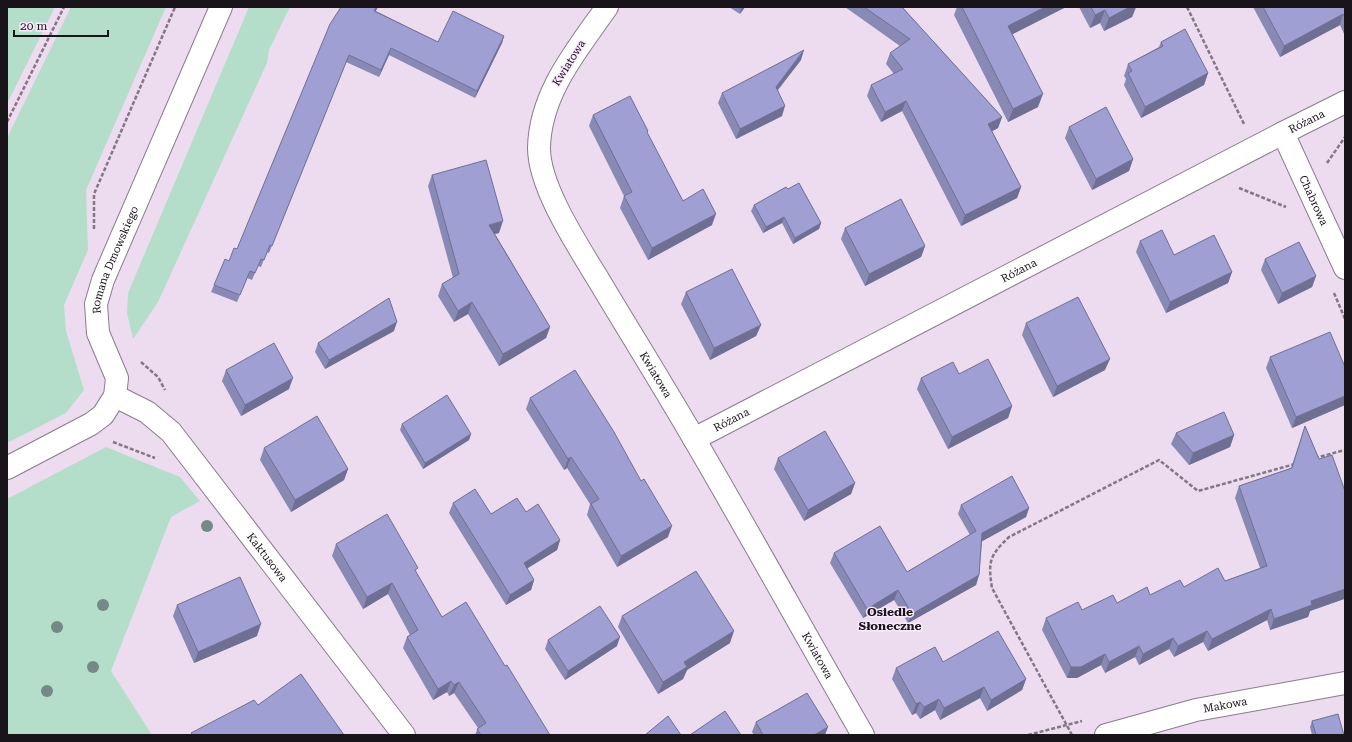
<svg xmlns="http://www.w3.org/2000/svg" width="1352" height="742" viewBox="0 0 1352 742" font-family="'Roboto Serif',serif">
  <rect width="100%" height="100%" fill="#eddcef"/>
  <!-- green -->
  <g fill="#b4deca">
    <polygon points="7,7 55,7 7,104"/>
    <polygon points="71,7 166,7 86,190 88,250 64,305 66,331 84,390 66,413 7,443 7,138"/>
    <polygon points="249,7 290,7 269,50 267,63 158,302 133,339 127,313 128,293"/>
    <polygon points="106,447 180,477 200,501 171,517 111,671 152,735 7,735 7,499"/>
  </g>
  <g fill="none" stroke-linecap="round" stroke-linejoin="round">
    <defs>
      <g id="street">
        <path id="s1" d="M607,7C577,50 540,93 539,148C539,191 585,256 607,294C636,342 665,389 693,437C751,536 806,636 863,735"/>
        <path id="s2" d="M1283,133L1345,268"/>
        <path id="s3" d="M115,396L147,412L171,432L404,735"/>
        <path id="s4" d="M694,439L1283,133L1345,102"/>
        <path id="s5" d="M7,468L91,424L103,415L115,396L117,378L98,333L96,304L103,280L221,7"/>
        <path id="s6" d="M1106,735L1196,710L1345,683"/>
      </g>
    </defs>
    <!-- street casing -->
    <use href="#street" stroke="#8a7b8d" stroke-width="24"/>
    <!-- path -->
    <g stroke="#837784" stroke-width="2.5" stroke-dasharray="4 2" stroke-linecap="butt">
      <polyline points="1187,7 1244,124"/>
      <polyline points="7,122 64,7"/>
      <polyline points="1327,163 1345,137"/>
      <polyline points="1239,188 1286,207"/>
      <polyline points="94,229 94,194 175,7"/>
      <polyline points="1334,293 1345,319"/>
      <polyline points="141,362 158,377 165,390"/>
      <polyline points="113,442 155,458"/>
      <polyline points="1315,458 1345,450"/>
      <polyline points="1028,735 1082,721"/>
      <path d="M1072,735L992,588C988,562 989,556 1009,537L1159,460L1198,491L1295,464"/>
    </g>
    <!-- street -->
    <use href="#street" stroke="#fff" stroke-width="22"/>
  </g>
  <!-- trees -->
  <g fill="#758987">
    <circle cx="207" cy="526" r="6"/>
    <circle cx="103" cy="605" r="6"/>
    <circle cx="57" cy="627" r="6"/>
    <circle cx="93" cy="667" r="6"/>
    <circle cx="47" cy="691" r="6"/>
  </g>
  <!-- wall -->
  <g fill="#8989b6">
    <polygon points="341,7 378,7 376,11 438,42 504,36 502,43 475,98 389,55 379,77 346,62 269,253 267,252 261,267 258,266 252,280 247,278 237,302 211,292 214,285 237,249"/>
    <polygon points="729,7 745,7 740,14"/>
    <polygon points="845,7 902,7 1002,117 998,128 992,131 1021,187 1017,198 961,226 902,111 881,122 867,96 871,85 894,74 886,64 890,53 900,46"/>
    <polygon points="957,7 1066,7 1012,34 1038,107 1008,122 954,15"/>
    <polygon points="1079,7 1136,7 1132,17 1104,31 1100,23 1090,28"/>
    <polygon points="1253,7 1345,7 1345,36 1340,25 1280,57"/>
    <polygon points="1161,42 1208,73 1204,85 1141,118 1124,85 1126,79 1124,76 1128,64 1159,47"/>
    <polygon points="801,60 778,90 782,116 736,139 718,103 722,93"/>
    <polygon points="593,115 647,133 683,201 712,225 648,260 620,208 624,196 589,126"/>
    <polygon points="1069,127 1133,159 1129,171 1092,190 1065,138"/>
    <polygon points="432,175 499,233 495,234 550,327 546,338 499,366 468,314 454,322 438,296 442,284 453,278 428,186"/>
    <polygon points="788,189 821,223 819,229 793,244 782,223 763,233 751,211 754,205"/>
    <polygon points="845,228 925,246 921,257 865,286 841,239"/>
    <polygon points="1140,241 1174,255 1232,272 1228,283 1166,313 1136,252"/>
    <polygon points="1265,259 1316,276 1312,287 1278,304 1261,270"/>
    <polygon points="686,292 761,325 756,336 710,360 681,304"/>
    <polygon points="1026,323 1105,370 1053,397 1022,335"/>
    <polygon points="394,331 325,369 315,352 318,343"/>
    <polygon points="1270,357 1345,367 1345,405 1292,428 1266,368"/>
    <polygon points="226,370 289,389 241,416 222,381"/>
    <polygon points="959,374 1012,406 1008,418 948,449 917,389 921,378"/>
    <polygon points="530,398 668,537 617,567 587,515 590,504 567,468 564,470 526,409"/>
    <polygon points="402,424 471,434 469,440 423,469 400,430"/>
    <polygon points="1305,426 1319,459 1345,491 1344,599 1310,611 1308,617 1270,630 1267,620 1208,651 1203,642 1174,657 1169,649 1139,665 1135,657 1105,673 1101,665 1077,678 1067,678 1042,630 1046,618 1117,603 1184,587 1225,581 1260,568 1235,498 1239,486 1291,468"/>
    <polygon points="1176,433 1234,435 1230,447 1189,465 1171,444"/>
    <polygon points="264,448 348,469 344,480 291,512 260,460"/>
    <polygon points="778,458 855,483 851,494 804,521 774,469"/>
    <polygon points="453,503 491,514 526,512 560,540 557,550 527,568 534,580 531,590 506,605 449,513"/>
    <polygon points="961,505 1029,508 1026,517 982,541 979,575 976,585 908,623 894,600 863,618 830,563 834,553 907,572 970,535 958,514"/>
    <polygon points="336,544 416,572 442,617 505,666 550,735 475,735 478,728 454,693 449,696 447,692 433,700 403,648 407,637 410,635 388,594 363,609 332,556"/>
    <polygon points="177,605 257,636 194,663 173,616"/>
    <polygon points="622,616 730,643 687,670 683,679 658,694 618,627"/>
    <polygon points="548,640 617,646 565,680 545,649"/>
    <polygon points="943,662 1026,679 1022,690 987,711 980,698 940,720 935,710 920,719 916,713 912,715 892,679 896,668"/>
    <polygon points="1312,721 1344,735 1312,735 1310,727"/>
    <polygon points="756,722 825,735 754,735 752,732"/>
  </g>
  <!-- shaded-wall -->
  <g fill="#6f6f94">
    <polygon points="376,7 378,7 371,18 374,11"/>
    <polygon points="742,7 745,7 740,14"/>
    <polygon points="1045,7 1066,7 1003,39 1008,26"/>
    <polygon points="1129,7 1136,7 1132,17 1104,31 1109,18"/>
    <polygon points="1105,10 1100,23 1090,28 1095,15"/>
    <polygon points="1343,14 1340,25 1280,57 1284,46"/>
    <polygon points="504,36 502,43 475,98 477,91"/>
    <polygon points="391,48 389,55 379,77 381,70"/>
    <polygon points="804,50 801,60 772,97 776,87"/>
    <polygon points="1208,73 1204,85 1141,118 1145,107"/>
    <polygon points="1043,94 1038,107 1008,122 1013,109"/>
    <polygon points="906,101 902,111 881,122 885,112"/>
    <polygon points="785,106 782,116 736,139 740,129"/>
    <polygon points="1002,117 998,128 985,135 988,124"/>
    <polygon points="1133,159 1129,171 1092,190 1096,179"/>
    <polygon points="1021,187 1017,198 961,226 965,215"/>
    <polygon points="716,214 712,225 648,260 652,248"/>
    <polygon points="784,217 782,223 763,233 766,227"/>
    <polygon points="503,221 499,233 485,236 489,225"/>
    <polygon points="821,223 819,229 793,244 795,238"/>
    <polygon points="925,246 921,257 865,286 869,274"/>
    <polygon points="1232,272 1228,283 1166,313 1170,302"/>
    <polygon points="1316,276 1312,287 1278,304 1282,293"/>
    <polygon points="472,302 468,314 454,322 458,311"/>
    <polygon points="397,322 394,331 325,369 329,360"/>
    <polygon points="761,325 756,336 710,360 714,348"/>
    <polygon points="550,327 546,338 499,366 503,354"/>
    <polygon points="1110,359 1105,370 1053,397 1057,386"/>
    <polygon points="293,378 289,389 241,416 245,405"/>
    <polygon points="1345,396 1345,405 1292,428 1296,417"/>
    <polygon points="1012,406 1008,418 948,449 952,437"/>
    <polygon points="471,434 469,440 423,469 425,463"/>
    <polygon points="1234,435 1230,447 1189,465 1193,453"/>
    <polygon points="571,457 567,468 564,470 568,459"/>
    <polygon points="348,469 344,480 291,512 295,500"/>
    <polygon points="855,483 851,494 804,521 808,510"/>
    <polygon points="1029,508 1026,517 979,543 982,533"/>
    <polygon points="672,526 668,537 617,567 621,556"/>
    <polygon points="560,540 557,550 520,573 524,563"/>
    <polygon points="979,575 976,585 908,623 912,614"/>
    <polygon points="534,580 531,590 506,605 510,595"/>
    <polygon points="392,583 388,594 363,609 367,597"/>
    <polygon points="1345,586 1344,599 1310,611 1308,617 1270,630 1274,619 1311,601"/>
    <polygon points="898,590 894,600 863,618 867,609"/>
    <polygon points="1271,609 1267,620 1208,651 1212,639"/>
    <polygon points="261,624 257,636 194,663 198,652"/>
    <polygon points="734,631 730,643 687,670 683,679 658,694 663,682 684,662"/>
    <polygon points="1207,631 1203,642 1174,657 1178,646"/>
    <polygon points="620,637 617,646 565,680 568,671"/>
    <polygon points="1173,638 1169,649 1139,665 1143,654"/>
    <polygon points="1139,646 1135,657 1105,673 1109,662"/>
    <polygon points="1105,654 1101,665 1077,678 1067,678 1071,667"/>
    <polygon points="1026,679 1022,690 987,711 991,700"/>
    <polygon points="451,681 447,692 433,700 438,689"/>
    <polygon points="459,682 454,693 449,696 454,685"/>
    <polygon points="984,687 980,698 940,720 944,708"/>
    <polygon points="939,699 935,710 920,719 924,707"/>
    <polygon points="920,702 916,713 912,715 916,704"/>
    <polygon points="828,727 825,735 814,735"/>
  </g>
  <!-- building -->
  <g fill="#9f9fd4" stroke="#6f6f94">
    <polygon points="341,7 376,7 374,11 438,42 453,11 504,36 477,91 391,48 381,70 349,55 272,246 270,245 264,260 261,259 255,273 250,271 240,295 214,285 225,259 229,261 234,248 237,249 330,24"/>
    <polygon points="864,7 902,7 1002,117 988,124 1021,187 965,215 906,101 885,112 871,85 903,69 890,53 910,39"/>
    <polygon points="962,7 1045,7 1008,26 1043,94 1013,109"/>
    <polygon points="1091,7 1130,7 1109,18 1105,10 1095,15"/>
    <polygon points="1263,7 1345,7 1345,17 1343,14 1284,46"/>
    <polygon points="1185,29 1208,73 1145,107 1128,73 1132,71 1128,64 1163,46 1161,42"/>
    <polygon points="804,50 776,87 785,106 740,129 722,93"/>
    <polygon points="630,96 648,131 647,132 683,201 703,189 716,214 652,248 624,196 632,192 593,115"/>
    <polygon points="1106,107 1133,159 1096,179 1069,127"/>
    <polygon points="486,160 503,221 489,225 550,327 503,354 472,302 458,311 442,284 459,274 432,175"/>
    <polygon points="799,183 821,223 795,238 784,217 766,227 754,205 786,187 788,189"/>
    <polygon points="901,199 925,246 869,274 845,228"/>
    <polygon points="1162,230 1174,255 1214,235 1232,272 1170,302 1140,241"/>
    <polygon points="1299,242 1316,276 1282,293 1265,259"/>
    <polygon points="732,269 761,325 714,348 686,292"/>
    <polygon points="1078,297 1110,359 1057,386 1026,323"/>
    <polygon points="389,298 397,322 329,360 318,343"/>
    <polygon points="1330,332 1345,367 1345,396 1296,417 1270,357"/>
    <polygon points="274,343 293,378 245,405 226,370"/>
    <polygon points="988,359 1012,406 952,437 921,378 953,362 959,374"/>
    <polygon points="575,370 614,432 641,481 644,479 672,526 621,556 591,504 599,499 571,457 568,459 530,398"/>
    <polygon points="447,395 471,434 425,463 402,424"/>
    <polygon points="1224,412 1234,435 1193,453 1176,433"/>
    <polygon points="317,416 348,469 295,500 264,448"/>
    <polygon points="1305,426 1319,459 1332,455 1345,491 1345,589 1311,601 1312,605 1274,619 1271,609 1212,639 1207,631 1178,646 1173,638 1143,654 1139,646 1109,662 1105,654 1081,667 1071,667 1046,618 1078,602 1082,610 1113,595 1117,603 1147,587 1150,595 1180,580 1184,587 1218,568 1225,581 1267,566 1239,486 1292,468"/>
    <polygon points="825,431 855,483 808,510 778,458"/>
    <polygon points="1012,476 1029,508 982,533 979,575 912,614 898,590 867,609 834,553 880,526 907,572 976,531 961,505"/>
    <polygon points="475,489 491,514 517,498 526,512 538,504 560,540 524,563 534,580 510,595 453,503"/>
    <polygon points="387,514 418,568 415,570 442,617 466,602 505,666 507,665 550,735 481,735 477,729 486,723 459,682 454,685 451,681 438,689 407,637 418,630 392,583 367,597 336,544"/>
    <polygon points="696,571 734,631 684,662 687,667 663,682 622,616"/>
    <polygon points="240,577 261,624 198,652 177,605"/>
    <polygon points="600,606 620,637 568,671 548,640"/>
    <polygon points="998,631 1026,679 991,700 984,687 944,708 939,699 924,707 920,702 916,704 896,668 935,647 943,662"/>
    <polygon points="301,674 344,735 193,735 191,733 254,700 258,705"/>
    <polygon points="807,693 828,727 814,735 763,735 756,722"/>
    <polygon points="725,711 741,735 690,735"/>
    <polygon points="1338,714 1344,735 1316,735 1312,721"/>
    <polygon points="668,716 681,735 645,735"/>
  </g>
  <g text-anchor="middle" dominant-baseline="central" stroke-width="3" stroke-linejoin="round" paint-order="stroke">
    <!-- street labels -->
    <g font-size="11" fill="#19131a" stroke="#fae9fd">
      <text transform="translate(569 63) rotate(-58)">Kwiatowa</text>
      <text stroke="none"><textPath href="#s4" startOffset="690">Różana</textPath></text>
      <text stroke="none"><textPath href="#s2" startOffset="74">Chabrowa</textPath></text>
      <text stroke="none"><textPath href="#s5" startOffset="276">Romana Dmowskiego</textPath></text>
      <text stroke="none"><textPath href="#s4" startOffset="366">Różana</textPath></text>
      <text stroke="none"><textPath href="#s1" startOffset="416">Kwiatowa</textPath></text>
      <text stroke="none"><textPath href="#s4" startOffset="42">Różana</textPath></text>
      <text stroke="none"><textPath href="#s3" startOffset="225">Kaktusowa</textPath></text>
      <text stroke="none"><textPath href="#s1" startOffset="740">Kwiatowa</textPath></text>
      <text stroke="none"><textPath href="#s6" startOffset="123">Makowa</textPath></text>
    </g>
    <!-- neighbourhood labels -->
    <g font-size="12" font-weight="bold" fill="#19131a" stroke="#fae9fd">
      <text x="890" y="612">Osiedle<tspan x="890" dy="14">Słoneczne</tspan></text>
    </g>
  </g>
  <!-- border -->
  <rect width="1352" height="742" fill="none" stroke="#19131a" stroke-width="16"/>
  <!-- scale -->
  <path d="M14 30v6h94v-6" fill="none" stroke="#19131a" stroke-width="2"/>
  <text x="20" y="30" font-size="12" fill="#19131a" stroke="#fae9fd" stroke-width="3" paint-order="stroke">20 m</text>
</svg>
